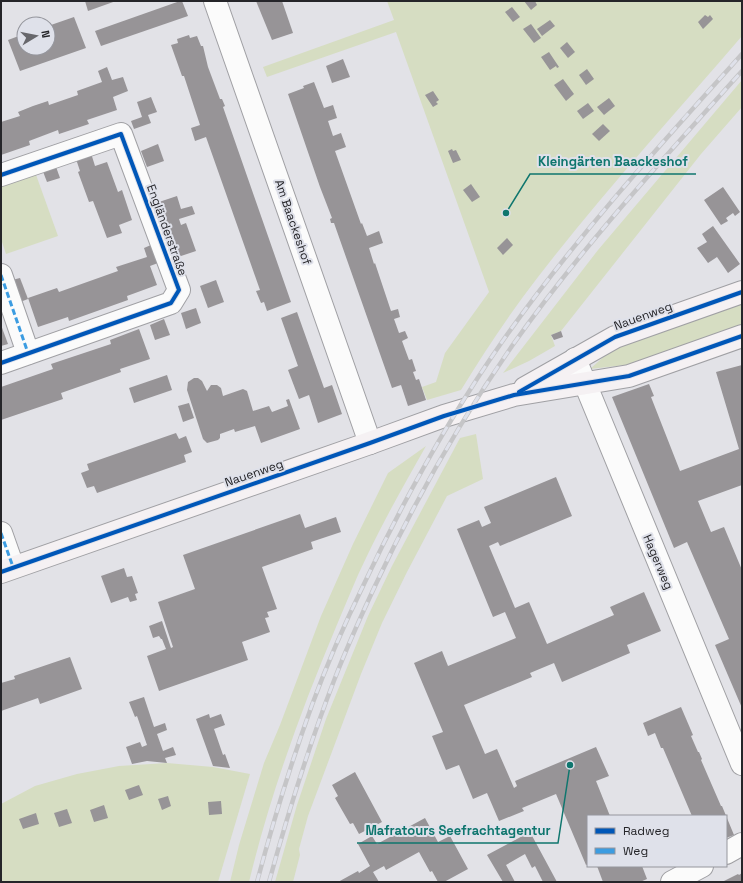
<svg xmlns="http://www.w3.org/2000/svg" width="743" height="883" viewBox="0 0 743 883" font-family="'Space Grotesk',sans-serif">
  <rect width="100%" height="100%" fill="#e2e2e7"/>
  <!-- green -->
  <g fill="#d6ddc2">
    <path d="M387,1H742V36C673,116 602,194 538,277C510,313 485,351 461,390L427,400L422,387L436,382L445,353L489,292L396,32L267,77L263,67L394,20Z"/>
    <polygon points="742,80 742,107 701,154 561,331 551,335 555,346 529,361 503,373 598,250"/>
    <polygon points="35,172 58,236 6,254 1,239 1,185"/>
    <polygon points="742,302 742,326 634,364 590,369 618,344"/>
    <polygon points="476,434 483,479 447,496 407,572 382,623 361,674 308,816 299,849 300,855 293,882 275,882 297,805 326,719 368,616 392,566 460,438"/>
    <path d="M426,446C405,483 384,520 366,558C355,580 346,604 336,627C301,710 270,795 249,882H230L239,845L264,763L280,725L321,616L353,544L388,473Z"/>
    <polygon points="167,763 213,767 250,774 218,882 1,882 1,804 35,786 77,774 119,766"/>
  </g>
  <!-- building -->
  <g fill="#979497">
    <polygon points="85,1 116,1 88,11"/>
    <polygon points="180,1 182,1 188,16 101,46 95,31"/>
    <polygon points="256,1 282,1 293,33 272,40"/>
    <polygon points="524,1 535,1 537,5 531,10"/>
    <polygon points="512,7 520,17 513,22 505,12"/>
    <polygon points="705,15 708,17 710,15 713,19 703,29 698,22"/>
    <polygon points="74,17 86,48 20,71 8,40 24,34 24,48 48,48 48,26"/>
    <polygon points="550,20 555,26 542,36 537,29"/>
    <polygon points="531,24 541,38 534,43 523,29"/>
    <polygon points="189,35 190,38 197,36 201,46 203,46 208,67 220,99 222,99 225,106 223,107 291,302 267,311 264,302 261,303 256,291 260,290 206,137 195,141 191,128 200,125 184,76 182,76 171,45 178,43 177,39"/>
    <polygon points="567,42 575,52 568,58 560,48"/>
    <polygon points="549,52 559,67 557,68 556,66 550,70 541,57"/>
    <polygon points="343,59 350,77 332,83 326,66"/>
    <polygon points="107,67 112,80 123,77 128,91 113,97 117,110 87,120 89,124 59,134 58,130 29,141 30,145 1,155 1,122 20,116 18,112 33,106 48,101 49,105 78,95 77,91 102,82 98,71"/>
    <polygon points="587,69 594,79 586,85 579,75"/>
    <polygon points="563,79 574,94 566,101 554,85"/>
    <polygon points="314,82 324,108 333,105 337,118 328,121 333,136 341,133 346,147 335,151 361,224 362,223 367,236 379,231 383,243 369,248 374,264 375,263 391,311 398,309 400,317 394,319 399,333 405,331 408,338 402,341 409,360 412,359 416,371 413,372 416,380 419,379 426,400 408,406 401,385 392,388 334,223 331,223 330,219 332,218 320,187 288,94 304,88 303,86"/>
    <polygon points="433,91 439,100 436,102 438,104 433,107 425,95"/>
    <polygon points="151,97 157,112 148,115 151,123 134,129 131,121 142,117 137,102"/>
    <polygon points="609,98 615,106 604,115 597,107"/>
    <polygon points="588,103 594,111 583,119 577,111"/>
    <polygon points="603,124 610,131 599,141 592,134"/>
    <polygon points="158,144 164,161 147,167 141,151"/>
    <polygon points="452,149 453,151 456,150 461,160 453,163 448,151"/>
    <polygon points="90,150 95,166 107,162 118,192 122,190 132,220 119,225 122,233 107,238 93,201 89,202 78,172 80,171 75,156"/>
    <polygon points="55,164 60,178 47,182 42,169"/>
    <polygon points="471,184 480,197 472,202 463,190"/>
    <polygon points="723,187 740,212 735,216 733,213 726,218 728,221 721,225 704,200"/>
    <polygon points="177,196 181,209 192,206 195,214 179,219 181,225 186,223 196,251 178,257 159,202"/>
    <polygon points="713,226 740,264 728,273 717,257 708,263 697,248 707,242 702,234"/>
    <polygon points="507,238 513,245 503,255 497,248"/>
    <polygon points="151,245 158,263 150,266 157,285 127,296 128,300 69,321 68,317 38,327 28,298 57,288 59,292 118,271 116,267 147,257 144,248"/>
    <polygon points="20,278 28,299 20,302 12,280"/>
    <polygon points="216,280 224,302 208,308 200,286"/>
    <polygon points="196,308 201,323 186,329 181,313"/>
    <polygon points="297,312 324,388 332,385 342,414 318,423 309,395 299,399 288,370 298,366 281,318"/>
    <polygon points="164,319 170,335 155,340 150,325"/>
    <polygon points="1,325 8,344 1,346"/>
    <polygon points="139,329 150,359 120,369 121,372 61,393 63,399 1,420 1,387 53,369 51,364 111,344 110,340"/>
    <polygon points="561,331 563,337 554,340 551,335"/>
    <polygon points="742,365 742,485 698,501 711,532 724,527 742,570 742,708 715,645 729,639 687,542 674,548 612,397 649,384 654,396 651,397 680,471 739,449 716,372"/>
    <polygon points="167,375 172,390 134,403 129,388"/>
    <polygon points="194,378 198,378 202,381 207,391 211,385 217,385 221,388 223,396 243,389 247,391 253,411 269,406 272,412 288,406 286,400 289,399 300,429 261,443 255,426 235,432 234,429 220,434 220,438 218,440 207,443 203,439 187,390 188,382"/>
    <polygon points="189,403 194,418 183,422 178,406"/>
    <polygon points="176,433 179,439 186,436 192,452 184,455 186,462 97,493 94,486 87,488 81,473 89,470 87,464"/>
    <polygon points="556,477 572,516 500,546 498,542 489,546 515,608 529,602 547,644 614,615 610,607 644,592 661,631 627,645 630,653 562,682 554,663 530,673 532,677 464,705 485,754 497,749 514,788 517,786 515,781 596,747 609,776 596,781 610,816 588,816 588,864 586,865 556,794 522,808 524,811 499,821 487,793 473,799 459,765 446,770 432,736 443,732 414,663 442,651 448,666 516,638 505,612 493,617 457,529 479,520 482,527 491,523 484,507"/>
    <polygon points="300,514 305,528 336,517 341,532 311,542 313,549 262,567 277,609 267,612 269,617 265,618 270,632 242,642 248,660 159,691 147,656 166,649 162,639 161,639 159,636 153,638 149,626 162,621 171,648 173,647 158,602 195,589 183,555"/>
    <polygon points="124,568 127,577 132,576 138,593 135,594 137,600 130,602 128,597 111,603 101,576"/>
    <polygon points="70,657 82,689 40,704 38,698 1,711 1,683 15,679 14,676"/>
    <polygon points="144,697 154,727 165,723 167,730 157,734 163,751 173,747 176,755 165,758 167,763 147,761 132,764 126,747 140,742 142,747 147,745 137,716 135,717 129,702"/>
    <polygon points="681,707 693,735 691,736 698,752 699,752 702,759 701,760 721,806 722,806 734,835 726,838 726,816 692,816 663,748 661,748 655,733 648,736 643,723"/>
    <polygon points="209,714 210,718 221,714 225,725 214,729 223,755 225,754 230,768 213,766 196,719"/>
    <polygon points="355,772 382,822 359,834 353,823 350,824 335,798 338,796 332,785"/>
    <polygon points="139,785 143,795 129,800 125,790"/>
    <polygon points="168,796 171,806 162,810 158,799"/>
    <polygon points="221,801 222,814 209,815 208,802"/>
    <polygon points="104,805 108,818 94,822 90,810"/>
    <polygon points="67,809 72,823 59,827 54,813"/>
    <polygon points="36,813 39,824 23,829 19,819"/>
    <polygon points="425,818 438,842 450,836 468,869 444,882 438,882 432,871 430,872 419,852 386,870 384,866 373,872 379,882 338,882 358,871 359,873 370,866 358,844 372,836 377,844"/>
    <polygon points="530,832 557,882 543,882 535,866 532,868 525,854 506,865 515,882 503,882 487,855"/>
    <polygon points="597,866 642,866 647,879 640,882 603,882"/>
    <polygon points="742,873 742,882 722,882 738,874 739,875"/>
  </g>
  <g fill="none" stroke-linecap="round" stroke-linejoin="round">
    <defs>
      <g id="street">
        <polyline points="215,1 370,443"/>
        <polyline points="1,175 121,134 179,290 171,303 1,363"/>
        <polyline points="1,275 28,353"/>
        <polyline points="575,359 742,764"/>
        <polyline points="1,533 13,567"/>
        <polyline points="726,853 742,844"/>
        <polyline points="672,882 702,866"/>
      </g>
      <g id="secondary">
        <polyline points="525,388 615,337 742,292"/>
        <polyline points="1,572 370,443 444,416 514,395 629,376 742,336"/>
      </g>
    </defs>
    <!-- street casing -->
    <use href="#street" stroke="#a0a0a4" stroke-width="24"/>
    <!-- secondary casing -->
    <use href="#secondary" stroke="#a0a0a4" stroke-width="24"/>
    <!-- street -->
    <use href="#street" stroke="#fbfbfb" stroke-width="22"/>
    <!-- secondary -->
    <use href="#secondary" stroke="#f5f1f3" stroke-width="22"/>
    <defs>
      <g id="rail">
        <path d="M257,882C273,822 291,763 312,705C327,664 345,623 364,584C404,499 450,416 504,339C576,237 659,146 742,54"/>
        <path d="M269,882C288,813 309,745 335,678C347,647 361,616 375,586C414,502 460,421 512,346C581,248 662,160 742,71"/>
      </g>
    </defs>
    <!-- rail casing -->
    <use href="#rail" stroke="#c5c5c7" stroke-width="4.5"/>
    <!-- rail -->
    <use href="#rail" stroke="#dfe1ea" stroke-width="3" stroke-dasharray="9" stroke-linecap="butt"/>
    <!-- quiet -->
    <g stroke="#3c9ce1" stroke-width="3" stroke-dasharray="6 3" stroke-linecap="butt">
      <polyline points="1,275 28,353"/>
      <polyline points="1,533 13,567"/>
    </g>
    <defs>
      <g id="cycleway">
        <polyline points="1,175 121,134 179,290 171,303 1,363"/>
        <polyline points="519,392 615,337 742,292"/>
        <polyline points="1,572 370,443 444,416 514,395 629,376 742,336"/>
      </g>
    </defs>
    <!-- cycleway casing -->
    <use href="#cycleway" stroke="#dfe1ea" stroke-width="6"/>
    <!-- cycleway -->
    <use href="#cycleway" stroke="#0057b8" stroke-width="4"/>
  </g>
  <g text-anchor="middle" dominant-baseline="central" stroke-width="4" stroke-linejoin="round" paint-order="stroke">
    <!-- street labels -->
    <g font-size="12" fill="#252529" stroke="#dfe1ea">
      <text transform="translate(293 222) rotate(71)">Am Baackeshof</text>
      <text transform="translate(167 230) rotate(70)">Engländerstraße</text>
      <text transform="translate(643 316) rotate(-20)">Nauenweg</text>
      <text transform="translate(254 473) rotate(-19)">Nauenweg</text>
      <text transform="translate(658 562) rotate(67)">Hagerweg</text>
    </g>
  </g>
  <!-- callouts -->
  <path fill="none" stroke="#0f766e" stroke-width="1.5" d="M506 213L530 174H696M570 765L558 843H357"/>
  <g fill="#0f766e" stroke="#dfe1ea" stroke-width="1.5">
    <circle cx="506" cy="213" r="4"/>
    <circle cx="570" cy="765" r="4"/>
  </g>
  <g font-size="13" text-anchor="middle" font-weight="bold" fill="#0f766e" stroke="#dfe1ea" stroke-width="4" stroke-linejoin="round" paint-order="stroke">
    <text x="613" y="166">Kleingärten Baackeshof</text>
    <text x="458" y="835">Mafratours Seefrachtagentur</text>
  </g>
  <!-- border -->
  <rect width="743" height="883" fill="none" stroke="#252529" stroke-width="4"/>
  <!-- legend -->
  <rect x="587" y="815" width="140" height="52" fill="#dfe1ea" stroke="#95969d"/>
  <rect x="595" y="828" width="20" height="6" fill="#0057b8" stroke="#95969d"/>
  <text x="623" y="835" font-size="12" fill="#252529">Radweg</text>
  <rect x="595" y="848" width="20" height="6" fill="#3c9ce1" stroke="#95969d"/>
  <text x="623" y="855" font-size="12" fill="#252529">Weg</text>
  <!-- north arrow -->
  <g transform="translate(36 36) rotate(80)"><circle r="19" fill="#dfe1ea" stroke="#95969d"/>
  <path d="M0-3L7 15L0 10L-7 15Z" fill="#67676c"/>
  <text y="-6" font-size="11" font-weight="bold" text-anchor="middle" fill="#252529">N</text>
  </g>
</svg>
